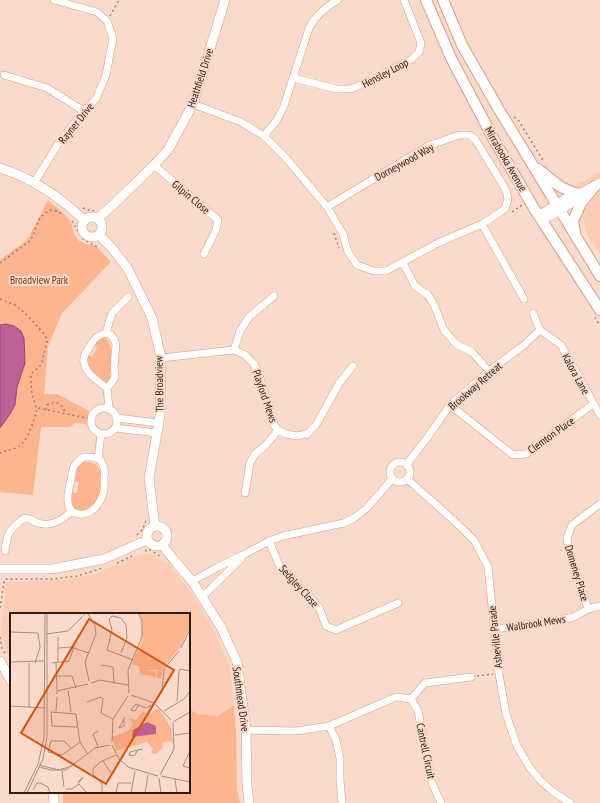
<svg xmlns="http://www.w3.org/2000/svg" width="600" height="803" viewBox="0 0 600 803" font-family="'PT Sans Narrow',sans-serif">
  <rect width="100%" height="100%" fill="#fadacb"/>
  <!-- built -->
  <g fill="#fccdb5">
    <polygon points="600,172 600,254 587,234 575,186"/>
    <polygon points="141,554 152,554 168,563 193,595 217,636 230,668 234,705 218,716 197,714 189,708 189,614 11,614 11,660 7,652 1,633 6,582 63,580 91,575 118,564"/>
  </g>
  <!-- green -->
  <g fill="#fdb48f">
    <polygon points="48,200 64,214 71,222 74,234 79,241 86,244 95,245 111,262 62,313 48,347 44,394 57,394 89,411 86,424 75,423 70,427 41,427 33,495 0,492 0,260 27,240"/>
    <path d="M105,337C115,344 110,367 110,379L109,381L107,384L87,368L88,355L93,357L97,347L93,344L95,342Z"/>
    <path d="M82,462C105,457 104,487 97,501C95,504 91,508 88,510C84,512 79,511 75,511L69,500L70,492L77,493L79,482L73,481L75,469Z"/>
    <polygon points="234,705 236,733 237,789 240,803 63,803 63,792 189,792 189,708 197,714 218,716"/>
  </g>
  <!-- water -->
  <polygon fill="#be6094" stroke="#934b6d" points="6,324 14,326 21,331 24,338 25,363 17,387 15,405 10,414 0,428 0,325"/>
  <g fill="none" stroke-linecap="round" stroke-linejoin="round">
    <defs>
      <g id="street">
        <polyline points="4,75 47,88 84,111"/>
        <polyline points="294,78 336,89 350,89 367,83 412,59 419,52 421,43 404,0"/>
        <polyline points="193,104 241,122 264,136 286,158 327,207 343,234 348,252 357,265 374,271 386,271 438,243 482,224 505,209 508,199 506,190 475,139 469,135 459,135 428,146 327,207"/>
        <path d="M264,136L277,120L284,106L309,28C316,15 325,7 338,0"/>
        <polyline points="154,165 218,220 216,230 204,254"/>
        <polyline points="34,183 58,144 84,111 96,99 106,75 113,38 107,21 97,12 54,0"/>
        <polyline points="482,224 524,299"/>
        <polyline points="403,263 415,286 428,295 434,305 444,330 456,344 472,352 489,371"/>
        <polyline points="540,330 561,345 600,415"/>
        <polyline points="106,333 112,313 128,297"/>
        <polyline points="234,350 240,331 249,317 274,296"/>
        <polyline points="161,358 234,350 245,355 254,364 259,375 274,425 278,430 286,434 297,436 307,434 316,425 340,382 353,366"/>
        <path d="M107,388L113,381L115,377L114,367L116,344L114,339L111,335L106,333C96,336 94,339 89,348C87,351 85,354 84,357C81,371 98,381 107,388L109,408"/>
        <polyline points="450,405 513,455 526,454 593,404"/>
        <circle cx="104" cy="421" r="13"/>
        <polyline points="117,418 159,423"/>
        <polyline points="115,428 157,433"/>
        <path d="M84,457C89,457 95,456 99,459C105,464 105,472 104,479C104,484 105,490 103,494C100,504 91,516 79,514C63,512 68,491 71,480C72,475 72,469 75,465C77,462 80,459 84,457Z"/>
        <polyline points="98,459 101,434"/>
        <circle cx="400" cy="472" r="10"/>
        <polyline points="407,464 427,438 450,405 489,371 524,345 540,330 533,313"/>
        <polyline points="407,479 451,518 474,540 488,567 499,674 506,714 517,746 530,768 540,780 552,791 570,803"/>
        <polyline points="245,493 250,463 255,454 265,446 278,430"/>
        <polyline points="269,541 279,565 319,607 326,626 336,630 398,603"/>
        <path d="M5,551C7,538 7,532 18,523C20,521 23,518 26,518C30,518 34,522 38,523C52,527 62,520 72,511"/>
        <polyline points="192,581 218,567 245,554 269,541 283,536 334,525 344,523 354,518 367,508 392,479"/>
        <polyline points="202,597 241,559"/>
        <polyline points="588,609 569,550 567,538 572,525 600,504"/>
        <polyline points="494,629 544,623 574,617 588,609 600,606"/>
        <polyline points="411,699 425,683 471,677"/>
        <polyline points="329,726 336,740 340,758 340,779 342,803"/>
        <polyline points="246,730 296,731 329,726 396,697 411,699 418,711 432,783 441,803"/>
      </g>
      <g id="secondary">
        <path d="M0,168C32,178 60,197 84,220"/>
        <polyline points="540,215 575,193 580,193"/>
        <circle cx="92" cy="227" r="10"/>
        <polyline points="98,218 112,206 154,165 168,150 193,104 225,0"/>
        <polyline points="542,220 560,210 576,200 582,193 600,183"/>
        <polyline points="99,235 112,248 128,269 152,318 161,358 160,416 149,478 153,511 155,526"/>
        <circle cx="157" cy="536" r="10"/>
        <polyline points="162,545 175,561 192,581 202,597 221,627 237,662 246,730 247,785 249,803"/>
        <polyline points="0,569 52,569 104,559 147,540"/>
        <polyline points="0,661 11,681"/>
        <polyline points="53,792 54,803"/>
      </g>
      <g id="primary">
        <polyline points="426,0 451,58 493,138 535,210 600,310"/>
        <polyline points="443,0 462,45 498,108 600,276"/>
        <polyline points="538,169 558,185 563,188 575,193"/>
        <polyline points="575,233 573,221 581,203 595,186"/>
      </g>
    </defs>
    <!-- street casing -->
    <use href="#street" stroke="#d09f86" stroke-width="8"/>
    <!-- secondary casing -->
    <use href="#secondary" stroke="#d09f86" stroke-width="10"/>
    <!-- primary casing -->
    <use href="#primary" stroke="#d09f86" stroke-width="12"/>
    <!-- path -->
    <g stroke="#9b8175" stroke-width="1.5" stroke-dasharray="2 3" stroke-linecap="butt">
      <polyline points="110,16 119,0"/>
      <polyline points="514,117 519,121 544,162"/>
      <polyline points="83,208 92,211 95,210"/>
      <polyline points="512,212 522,205"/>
      <polyline points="72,221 83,239 99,248"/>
      <polyline points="334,233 339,248"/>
      <polyline points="0,263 31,240 40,218 44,214 50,210 56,211 63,214 64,214"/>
      <path d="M0,299L15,305L27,315L45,335L47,342L41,365L31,374C31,386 31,397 37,408C35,418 27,443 18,447C12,450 6,450 0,453"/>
      <polyline points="595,317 600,326"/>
      <polyline points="38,408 91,419"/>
      <path d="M46,410L47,405C56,400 61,403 65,412"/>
      <polyline points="137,535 142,530 146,521"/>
      <polyline points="145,551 149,549 161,557"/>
      <polyline points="117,563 132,556"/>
      <polyline points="0,608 4,582 5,579 53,579 77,576 103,568"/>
      <polyline points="0,637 2,648 6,655"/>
      <polyline points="477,676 493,674"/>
    </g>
    <!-- street -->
    <use href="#street" stroke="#fff" stroke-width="7"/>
    <!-- secondary -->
    <use href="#secondary" stroke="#fff" stroke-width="9"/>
    <!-- primary -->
    <use href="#primary" stroke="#fff" stroke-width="10"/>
  </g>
  <g text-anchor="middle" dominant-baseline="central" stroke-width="4" stroke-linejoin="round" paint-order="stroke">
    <!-- street labels -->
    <g font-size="11" fill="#2e1b12" stroke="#fadacb">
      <text transform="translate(385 73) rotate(-28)">Hensley Loop</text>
      <text transform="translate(200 78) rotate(-72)">Heathfield Drive</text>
      <text transform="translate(76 123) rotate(-51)">Rayner Drive</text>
      <text transform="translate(506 159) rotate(60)">Mirrabooka Avenue</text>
      <text transform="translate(404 162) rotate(-29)">Dorneywood Way</text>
      <text transform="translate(191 197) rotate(40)">Gilpin Close</text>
      <text transform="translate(576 374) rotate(61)">Kalora Lane</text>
      <text transform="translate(159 384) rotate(-91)">The Broadview</text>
      <text transform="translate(475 386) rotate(-41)">Brookway Retreat</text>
      <text transform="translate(265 396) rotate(71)">Playford Mews</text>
      <text transform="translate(551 435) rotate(-36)">Clemton Place</text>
      <text transform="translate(577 573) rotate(73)">Domeney Place</text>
      <text transform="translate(299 586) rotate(48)">Sedgley Close</text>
      <text transform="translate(536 623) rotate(-9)">Walbrook Mews</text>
      <text transform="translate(495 637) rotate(-96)">Asheville Parade</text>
      <text transform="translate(241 699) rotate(82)">Southmead Drive</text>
      <text transform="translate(426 751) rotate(78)">Cantrell Circuit</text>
    </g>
    <!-- park labels -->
    <g font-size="11" fill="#763814" stroke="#fadacb">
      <text x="39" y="280">Broadview Park</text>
    </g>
  </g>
  <!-- overview -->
  <g transform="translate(10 613)">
    <rect width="180" height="180" fill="#fadacb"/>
    <path d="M130,0H180V13L171,33L153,55L151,66L147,65V57H139V58H146V64L130,61L129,53L122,51L133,25ZM148,95L161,114L163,131L161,128L152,130L153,134L146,141L141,140L143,135L137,129L106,138L102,124L118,118L123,111L118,105L126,107L133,98L138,102Z" fill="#fdb48f"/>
    <path d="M137,109L146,113V121L122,124L123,117Z" fill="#be6094"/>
    <path fill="none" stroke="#a88e81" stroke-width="1" d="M78,1L85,12L86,21L75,49L79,68M0,19L28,20L30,34L25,50M36,21L58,18L75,1M48,24V35L61,34L79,40M48,35V49M171,35L180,16M111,40L117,24L116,12L111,5L102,3L99,6L102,17L97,37L123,47M0,49L34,48M19,50V94M42,50L59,48L64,34M46,50L47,78M91,52L103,54L104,71M46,63H62L66,75M81,70L90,67L118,72M58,77L61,99M119,80L118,57L132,24V8L128,0M47,81V78L78,71M121,82L144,90L161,107M167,88L169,59L170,56L180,58M77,89L91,84L93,86L91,100L103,106M144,90L152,79L154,56L169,38M129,92L125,98L121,97L126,91L136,95L142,92M0,93L35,95M46,98L47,84M154,98L174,86L180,78M114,107V113L109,115L115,104M163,109L180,99M67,114L42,113L41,99L66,101L70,129L77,140M165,122L180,120M102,129L103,106L118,83M102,132L109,146L118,154L148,163M88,134L83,121L88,118M61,135L54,128H41L38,139L52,142L70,129M128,137L124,143L119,142L120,139L128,137L133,136M180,138L173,153L180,155M93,148L101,160M29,152L49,157L62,153M29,154L41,157H56L85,135L100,132M52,158L54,174M150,162L164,136L163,110M151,163L180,169M149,165L151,180M165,166L167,180M68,171L73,164L68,169M56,176H62L69,171L77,180M23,177L27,170H30L38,174L40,180M14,180L28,151L34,125L35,0M17,180L33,146L37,124V0M92,180V171L83,161V156L90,149L106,142M106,180L108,170H121M121,180L125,158M135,180L138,162"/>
    <path fill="#d5530d" fill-opacity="0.15" stroke="#d5530d" stroke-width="2" d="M79,6L164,57L96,171L11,120Z"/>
    <rect width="180" height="180" fill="none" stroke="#2e1b12" stroke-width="2"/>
  </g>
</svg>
